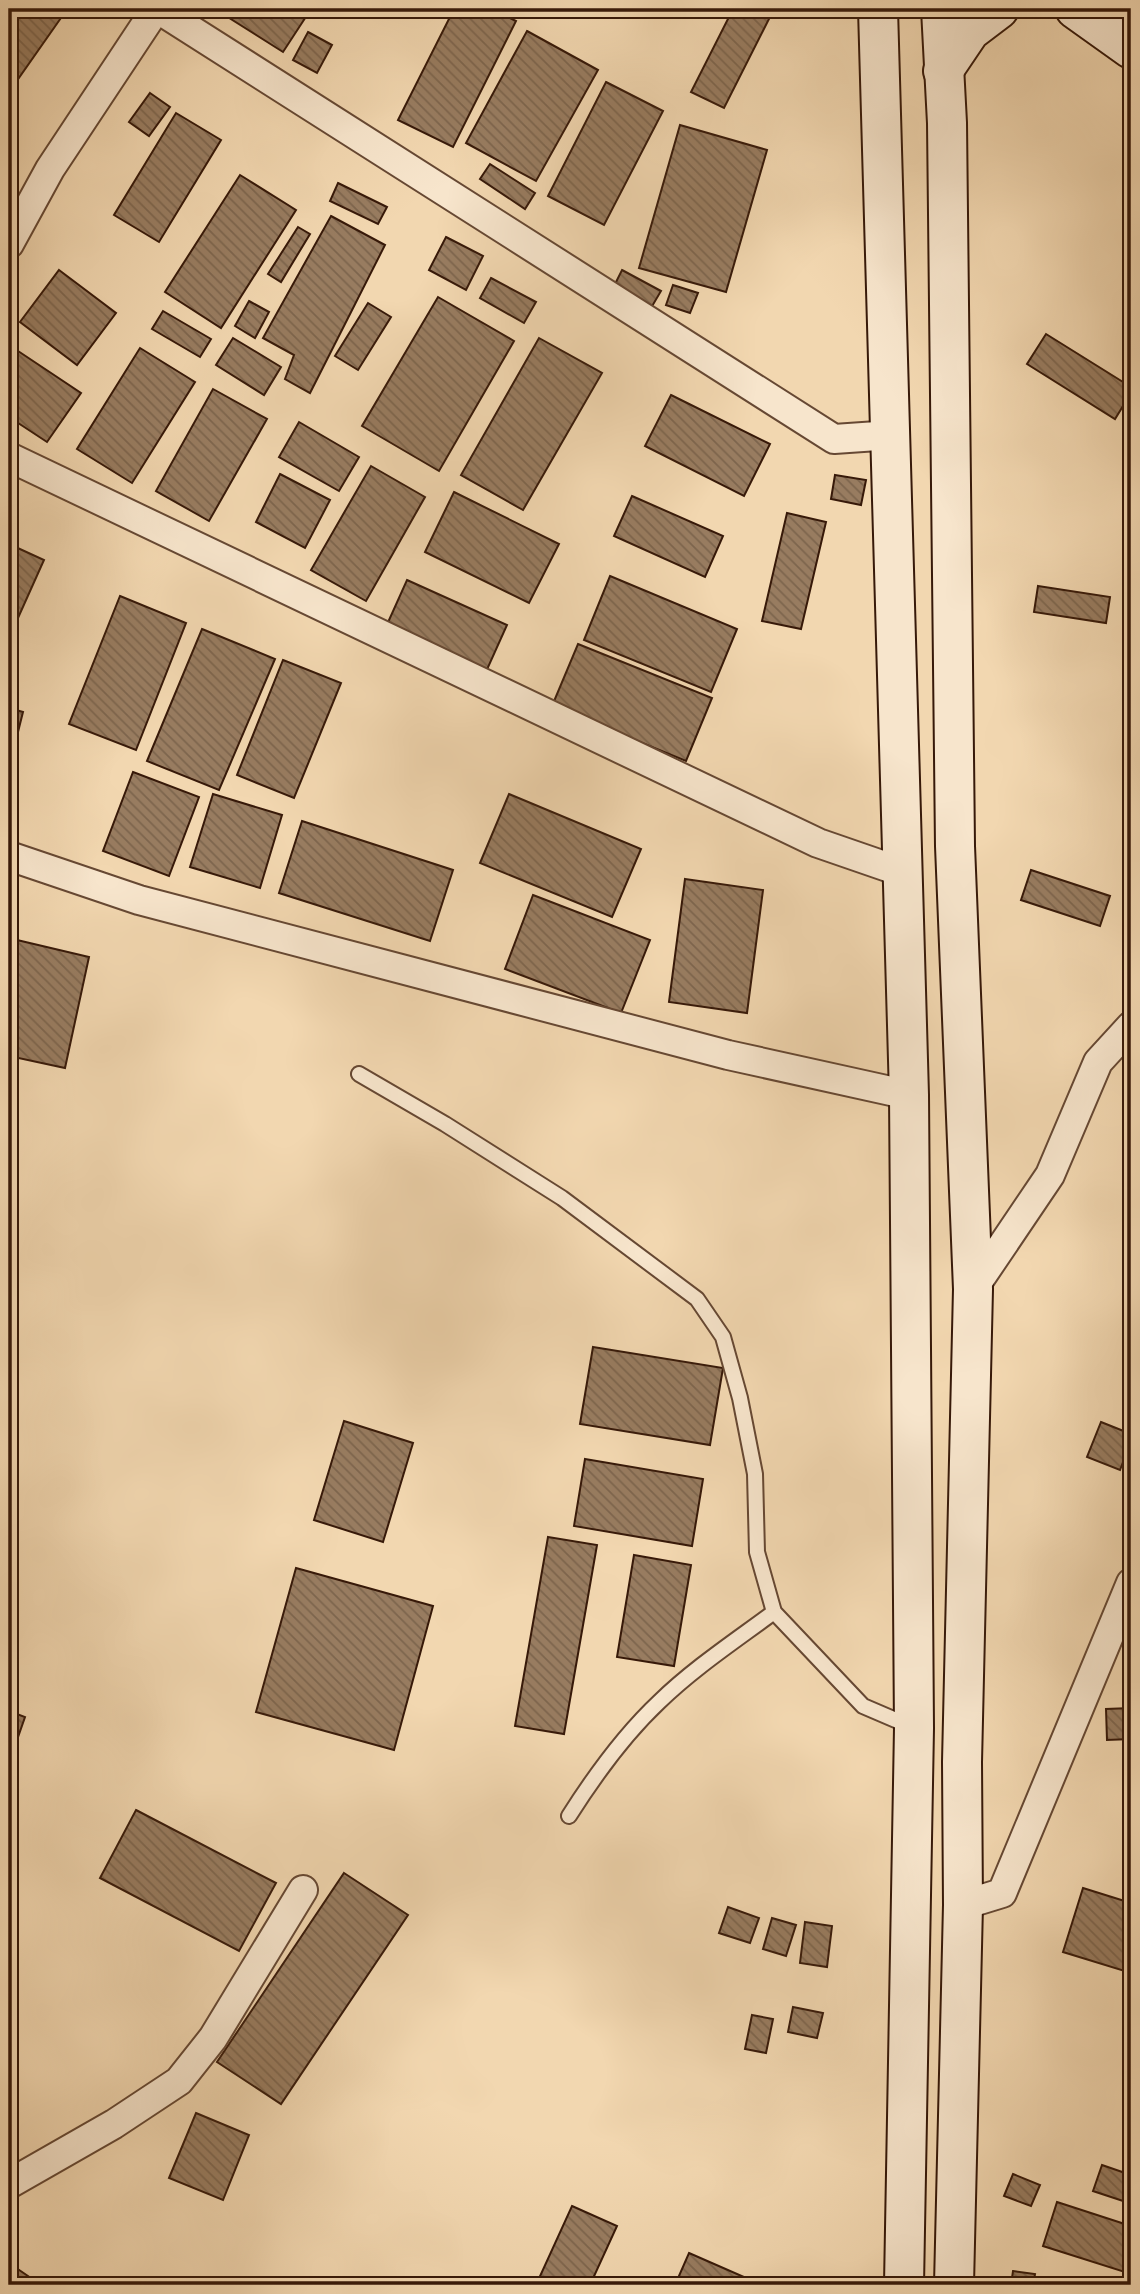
<svg xmlns="http://www.w3.org/2000/svg" width="1140" height="2294" viewBox="0 0 1140 2294" font-family="'Libre Bodoni',serif">
  <defs>
    <pattern id="building-back-hatch" width="6" height="6" patternUnits="userSpaceOnUse" patternTransform="scale(1.75)"><rect width="6" height="6" fill="#987c60"/><path d="M-1 5l2 2M0 0l6 6M5-1l2 2" fill="none" stroke="#7d654d"/></pattern>
  </defs>
  <rect width="100%" height="100%" fill="#f2d7b0"/>
  <filter id="stains"><feTurbulence type="fractalNoise" baseFrequency=".00286" numOctaves="4"/><feColorMatrix values="0 0 0 0 .2 0 0 0 0 .09 0 0 0 0 .02 0 0 0 .5 -.17"/></filter>
  <radialGradient id="worn" r=".72"><stop offset=".6" stop-color="#630" stop-opacity="0"/><stop offset="1" stop-color="#630" stop-opacity=".3"/></radialGradient>
  <!-- building -->
  <g fill="url(#building-back-hatch)" stroke="#371909" stroke-width="2">
    <polygon points="9,9 55,9 63,15 9,92"/>
    <polygon points="215,9 311,9 283,52"/>
    <polygon points="454,9 491,9 516,21 453,147 398,120"/>
    <polygon points="733,9 774,9 724,108 691,92"/>
    <polygon points="527,31 598,70 536,181 466,143"/>
    <polygon points="308,32 332,45 317,73 293,60"/>
    <polygon points="606,82 663,111 604,225 548,196"/>
    <polygon points="150,93 170,107 149,136 129,122"/>
    <polygon points="176,113 221,140 159,242 114,215"/>
    <polygon points="680,125 767,150 726,292 639,268"/>
    <polygon points="490,164 535,193 525,209 480,179"/>
    <polygon points="240,175 296,210 221,328 165,292"/>
    <polygon points="338,183 387,207 378,224 330,201"/>
    <polygon points="331,216 385,245 310,393 285,379 294,355 263,338"/>
    <polygon points="298,227 310,234 281,282 268,274"/>
    <polygon points="446,237 483,256 466,290 429,270"/>
    <polygon points="59,270 116,313 77,365 20,322"/>
    <polygon points="622,270 661,291 651,308 613,288"/>
    <polygon points="491,278 536,302 524,323 480,298"/>
    <polygon points="673,285 698,293 690,313 666,305"/>
    <polygon points="438,297 514,341 439,471 362,426"/>
    <polygon points="249,301 269,312 255,338 235,326"/>
    <polygon points="368,303 391,317 358,370 335,356"/>
    <polygon points="163,311 211,339 200,357 152,329"/>
    <polygon points="1046,334 1131,387 1131,393 1115,419 1027,364"/>
    <polygon points="233,338 281,367 264,395 216,365"/>
    <polygon points="539,338 602,373 523,510 461,475"/>
    <polygon points="9,345 81,393 47,442 9,417"/>
    <polygon points="140,348 195,382 132,483 77,449"/>
    <polygon points="213,389 267,419 209,521 156,491"/>
    <polygon points="671,395 770,444 744,496 645,446"/>
    <polygon points="299,422 359,457 339,491 279,457"/>
    <polygon points="371,466 425,497 366,601 311,570"/>
    <polygon points="280,474 330,500 305,548 256,522"/>
    <polygon points="835,475 866,480 861,505 831,499"/>
    <polygon points="454,492 559,544 529,603 425,552"/>
    <polygon points="632,496 723,536 705,577 614,536"/>
    <polygon points="787,513 826,522 801,629 762,621"/>
    <polygon points="9,544 44,560 9,638"/>
    <polygon points="610,576 737,629 711,692 584,640"/>
    <polygon points="407,580 507,625 485,674 385,629"/>
    <polygon points="1038,586 1110,597 1106,623 1034,612"/>
    <polygon points="120,596 186,623 136,750 69,724"/>
    <polygon points="202,629 275,659 219,790 147,761"/>
    <polygon points="578,644 712,698 686,761 552,706"/>
    <polygon points="283,660 341,683 294,798 237,775"/>
    <polygon points="9,708 23,712 9,768"/>
    <polygon points="133,772 199,797 169,876 103,851"/>
    <polygon points="213,794 282,815 260,888 190,867"/>
    <polygon points="509,794 641,849 612,917 480,863"/>
    <polygon points="302,821 453,870 430,941 279,893"/>
    <polygon points="1031,870 1110,896 1100,926 1021,900"/>
    <polygon points="685,879 763,890 747,1013 669,1002"/>
    <polygon points="533,895 650,940 621,1013 505,969"/>
    <polygon points="17,940 89,957 65,1068 9,1056 9,979"/>
    <polygon points="593,1347 723,1368 710,1445 580,1424"/>
    <polygon points="344,1421 413,1443 383,1542 314,1520"/>
    <polygon points="1101,1422 1131,1434 1131,1441 1120,1470 1087,1457"/>
    <polygon points="585,1459 703,1479 692,1546 574,1526"/>
    <polygon points="548,1537 597,1545 564,1734 515,1726"/>
    <polygon points="634,1555 691,1565 674,1666 617,1657"/>
    <polygon points="296,1568 433,1606 394,1750 256,1712"/>
    <polygon points="1131,1708 1131,1739 1107,1740 1106,1709"/>
    <polygon points="9,1711 25,1717 9,1763"/>
    <polygon points="136,1810 276,1883 239,1951 100,1878"/>
    <polygon points="344,1873 408,1915 281,2104 217,2062"/>
    <polygon points="1083,1888 1131,1903 1131,1973 1063,1952"/>
    <polygon points="728,1907 759,1918 750,1943 719,1933"/>
    <polygon points="772,1918 796,1925 786,1956 763,1949"/>
    <polygon points="805,1922 832,1926 827,1967 800,1963"/>
    <polygon points="793,2007 823,2013 817,2038 788,2032"/>
    <polygon points="752,2015 773,2019 766,2053 745,2049"/>
    <polygon points="196,2113 249,2135 223,2200 169,2178"/>
    <polygon points="1102,2165 1131,2175 1131,2185 1126,2202 1093,2191"/>
    <polygon points="1013,2174 1040,2185 1031,2206 1004,2196"/>
    <polygon points="1057,2202 1131,2226 1131,2274 1043,2246"/>
    <polygon points="572,2206 617,2226 590,2285 536,2285"/>
    <polygon points="689,2253 744,2277 740,2285 675,2285"/>
    <polygon points="9,2263 41,2285 9,2285"/>
    <polygon points="1013,2271 1035,2274 1033,2285 1011,2285"/>
  </g>
  <g fill="none" stroke-linecap="round" stroke-linejoin="round">
    <defs>
      <g id="lane">
        <polyline points="359,1074 445,1124 562,1198 697,1299 723,1337 740,1398 755,1474 757,1552 774,1612 863,1706 912,1727"/>
        <path d="M569,1816C595,1775 624,1735 659,1702C694,1668 735,1641 774,1612"/>
      </g>
      <g id="street">
        <polyline points="158,9 834,439 892,435"/>
        <polyline points="9,244 50,169 156,9"/>
        <polyline points="9,457 818,843 902,872"/>
        <polyline points="9,856 139,900 728,1055 909,1095"/>
        <polyline points="973,1289 1050,1175 1098,1062 1131,1026"/>
        <polyline points="963,1905 1002,1893 1131,1583"/>
        <polyline points="9,2184 114,2124 179,2081 213,2038 303,1890"/>
      </g>
      <g id="secondary">
        <polyline points="878,9 909,1095 914,1728 904,2285"/>
        <polyline points="941,9 947,123 955,846 973,1289 962,1762 963,1905 954,2285"/>
        <polyline points="1075,9 1131,49"/>
        <polyline points="943,71 970,31 999,9"/>
      </g>
    </defs>
    <!-- lane casing -->
    <use href="#lane" stroke="#664833" stroke-width="18"/>
    <!-- street casing -->
    <use href="#street" stroke="#664833" stroke-width="32"/>
    <!-- secondary casing -->
    <use href="#secondary" stroke="#371909" stroke-width="42"/>
    <!-- lane -->
    <use href="#lane" stroke="#f7e5cc" stroke-width="14"/>
    <!-- street -->
    <use href="#street" stroke="#f7e5cc" stroke-width="28"/>
    <!-- secondary -->
    <use href="#secondary" stroke="#f7e5cc" stroke-width="38"/>
  </g>
  <!-- margin -->
  <rect width="1140" height="2294" fill="none" stroke="#f2d7b0" stroke-width="35"/>
  <rect x="10" y="10" width="1119" height="2273" fill="none" stroke="#371909" stroke-width="3.5"/>
  <rect x="18" y="18" width="1105" height="2259" fill="none" stroke="#371909" stroke-width="2"/>
  <rect width="100%" height="100%" filter="url(#stains)"/>
  <rect width="100%" height="100%" fill="url(#worn)"/>
</svg>
